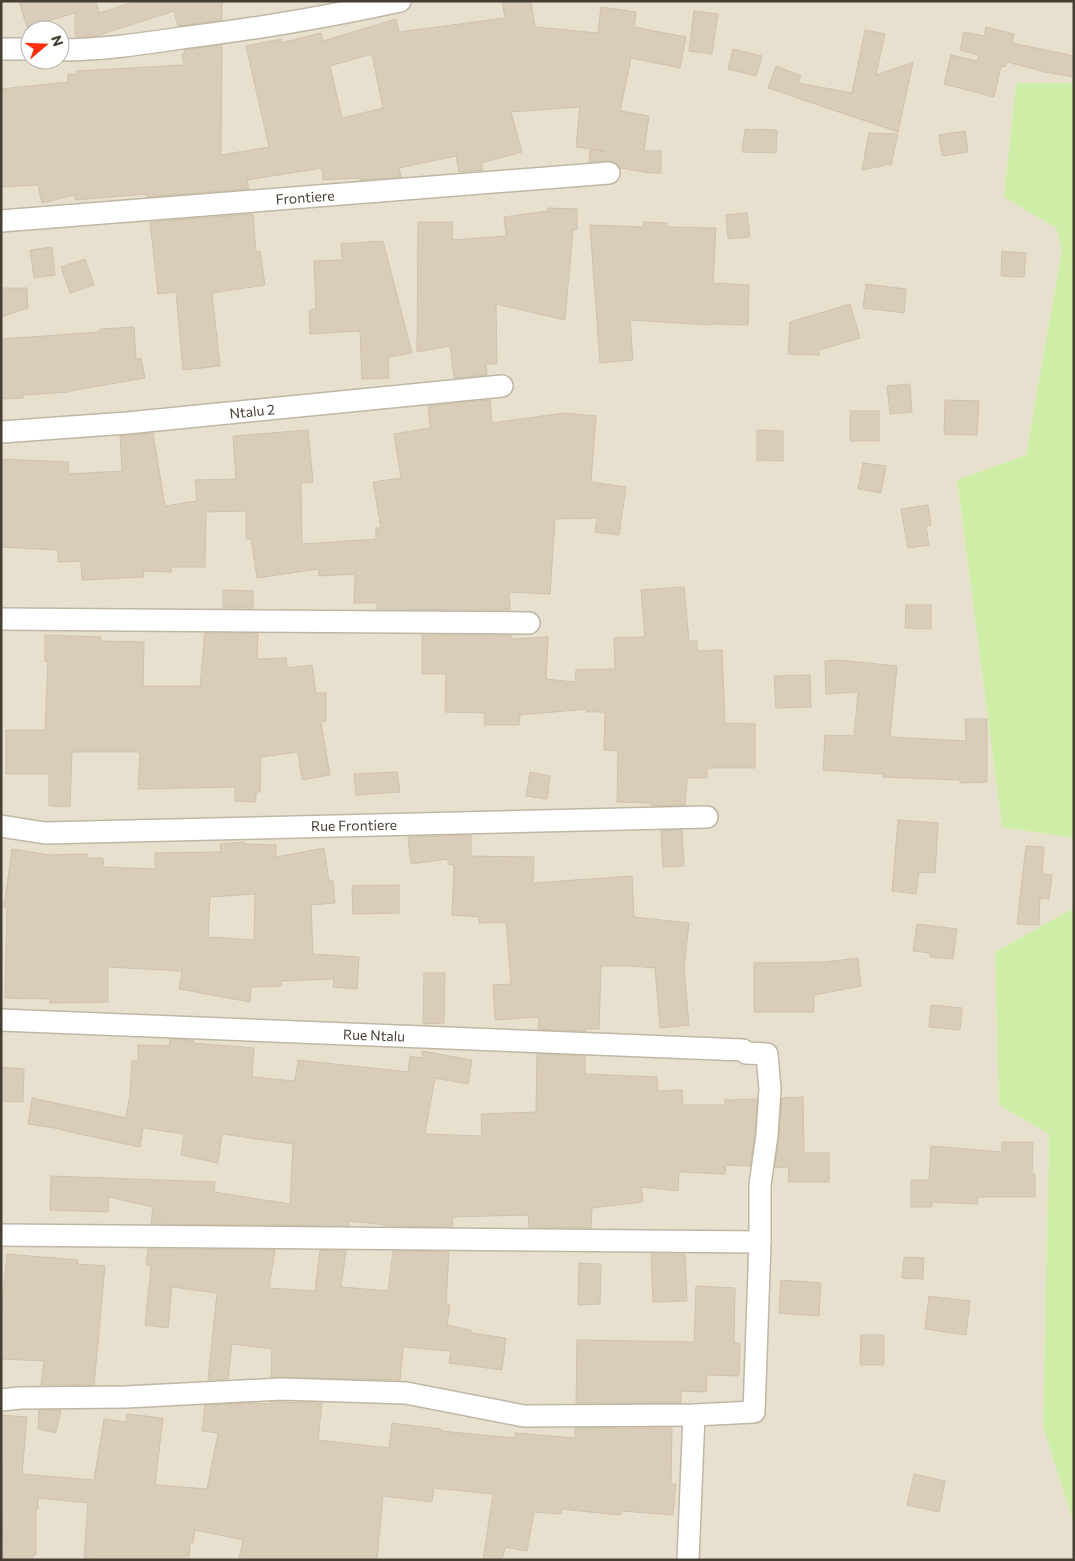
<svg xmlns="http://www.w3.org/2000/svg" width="1075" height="1561" viewBox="0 0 1075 1561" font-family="Commissioner,sans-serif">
  <rect width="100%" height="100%" fill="#f3eee2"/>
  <!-- residential -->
  <path fill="#e8e0cf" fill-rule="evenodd" d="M1,1H1074V83H1016L1004,197L1056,228L1062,249L1026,455L957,481L1002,827L1074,838V908L995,952L999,1105L1049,1134L1043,1426L1074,1524V1560H1ZM30,30H60V60H30Z"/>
  <!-- green -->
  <g fill="#ceeda6">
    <polygon points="1016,83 1074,83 1074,838 1002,827 957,480 1026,455 1062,249 1056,228 1004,197"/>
    <polygon points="1074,908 1074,1524 1043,1426 1049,1134 999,1105 995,952"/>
  </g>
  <!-- building -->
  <g fill="#d9ccb9" stroke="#d2c1a9" fill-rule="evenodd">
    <polygon points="19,1 96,1 99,13 137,1 222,1 222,20 178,26 174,11 96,36 75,37 75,13 27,27"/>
    <path d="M502,1H531L535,27L598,33L601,7L636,12L634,27L686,37L680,68L631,58L620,111L649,116L644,151H661V173H649L620,168L615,162L608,161L589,162L590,150L605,151L576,147L580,107L511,112L522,152L481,163L483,170L459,172L456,156L399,168L401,177L360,180V178L323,180L322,168L247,180L249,189L146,197V194L75,200V195L42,203L38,185L1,187V89L68,82V74H76V71L184,65L182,54L185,53L184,50L222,45L221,155L269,147L246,46L281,39V43L321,33L323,41L396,19L399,32L505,18ZM372,54L383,108L342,118L330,66Z"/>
    <polygon points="694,11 718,14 712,54 689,51"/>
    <polygon points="986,27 1014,34 1012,43 1074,56 1074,77 1045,72 1007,62 1005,67 1001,66 994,97 944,84 951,55 977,61 979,55 960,50 964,32 984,36"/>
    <polygon points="865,30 885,34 876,75 913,62 898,132 768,88 776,66 801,76 798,83 852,93"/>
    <polygon points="733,49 762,56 756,76 728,69"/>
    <polygon points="745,129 777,130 776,153 742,152"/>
    <polygon points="965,131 968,152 942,156 939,135"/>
    <polygon points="869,133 898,134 891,165 884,164 883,166 862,170"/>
    <polygon points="548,208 577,209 577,230 573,230 565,320 496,304 497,364 486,364 487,375 454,378 450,346 417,352 418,222 453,222 452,240 506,236 504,217 548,211"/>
    <polygon points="747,213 750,237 728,239 726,215"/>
    <polygon points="253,214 256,252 260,251 265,285 212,293 220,366 183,370 176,292 158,294 150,222"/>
    <polygon points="643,222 667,223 667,227 716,228 713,283 749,285 748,325 711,324 711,325 630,320 633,360 600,363 590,225 643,227"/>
    <polygon points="383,241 412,353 388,357 389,378 362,379 360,331 310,334 309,310 316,309 314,261 342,260 341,244"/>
    <polygon points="52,247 55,275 34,278 30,250"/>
    <polygon points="1002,251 1026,253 1024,277 1001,276"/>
    <polygon points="85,259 94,285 70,293 61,267"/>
    <polygon points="866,284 906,289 904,313 863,308"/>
    <polygon points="1,288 27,288 28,308 1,317"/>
    <polygon points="850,304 860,338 819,350 819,355 788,354 790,322"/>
    <polygon points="134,327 136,359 141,358 145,378 69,391 69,392 23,395 23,398 1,399 1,339 100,332 100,329"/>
    <polygon points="910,384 912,412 890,414 887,386"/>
    <polygon points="490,400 492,423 563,413 596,416 591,482 626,487 619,535 595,532 597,518 555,519 550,594 509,592 510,610 377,609 377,603 354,603 355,574 319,576 318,569 257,578 251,539 246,539 246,511 206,512 205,567 171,567 171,572 143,571 144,577 82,580 81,561 58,562 58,550 1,547 1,459 68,462 69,474 122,471 120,436 153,433 165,506 197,501 195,480 236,479 233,436 308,430 313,482 301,483 302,544 376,539 376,528 381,528 373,482 401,478 394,434 430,428 428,406"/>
    <polygon points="945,400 979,401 977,435 944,434"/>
    <rect x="850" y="411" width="29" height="30"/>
    <polygon points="757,430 783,431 783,461 757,460"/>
    <polygon points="863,463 886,466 881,493 858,489"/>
    <polygon points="928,505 931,525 926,526 929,545 908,548 901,509"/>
    <polygon points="684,587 689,641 697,641 697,651 722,650 725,723 755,724 755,768 707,768 707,778 687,778 685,805 660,806 650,805 650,803 617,802 618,751 604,750 605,712 586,712 586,709 520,715 519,725 484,725 485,713 445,712 446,674 422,674 422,635 511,635 511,639 548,637 546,679 575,682 576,670 615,669 614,638 645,637 641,590"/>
    <polygon points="223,590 253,591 253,608 223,608"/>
    <polygon points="906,605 931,605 931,629 905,628"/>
    <polygon points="205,633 258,633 257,659 286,658 287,668 312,665 316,693 326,693 326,721 321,722 330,775 302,780 298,752 261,757 260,792 256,792 256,802 235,801 235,787 138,789 140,752 72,752 70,807 49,806 49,774 6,774 6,730 45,730 48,662 45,662 45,635 101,637 100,641 144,642 143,686 200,686"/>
    <polygon points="839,660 897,666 890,737 966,741 965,719 987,719 987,782 960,783 960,780 883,777 883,774 823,770 825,735 854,736 858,692 826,694 825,661"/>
    <polygon points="810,675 811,707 776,708 774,676"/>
    <polygon points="397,772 400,792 356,795 354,774"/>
    <polygon points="530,772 550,776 547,799 526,796"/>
    <polygon points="898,820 938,823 935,873 919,872 916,894 892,891"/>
    <polygon points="682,830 684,866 663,867 661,831"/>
    <polygon points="471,835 471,856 534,857 533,883 632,876 634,917 689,923 684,968 689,1025 660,1028 655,968 632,966 601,966 599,1029 586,1029 586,1031 538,1029 539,1017 495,1020 493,985 511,984 506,922 479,923 479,917 452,915 454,865 448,864 448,859 411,864 408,837"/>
    <path d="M244,842V844L276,845V857L324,848L329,881H333L335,903L311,905L313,954L359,957L357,989L333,987L334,979L281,981V986L251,987L250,1002L179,989L182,971L108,967V1002L50,1003V999L5,998L7,908L4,907L12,849L50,855L87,854V858H103L104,867L155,869V853L221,852L220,844ZM255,894L254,940L208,937L210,897Z"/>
    <polygon points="1026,846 1044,847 1042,874 1052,875 1049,899 1040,898 1039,925 1017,924"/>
    <polygon points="399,885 399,913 353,914 352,886"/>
    <polygon points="917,924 957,929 953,959 930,957 930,953 913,951"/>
    <polygon points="858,958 861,986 814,995 814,1012 754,1012 754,963 825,962"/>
    <polygon points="424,973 445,973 444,1023 423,1024"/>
    <polygon points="931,1005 962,1008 960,1030 929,1027"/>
    <polygon points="170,1039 190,1040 194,1041 194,1043 254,1048 252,1077 295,1081 298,1060 408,1072 410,1056 422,1058 422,1051 472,1060 468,1084 435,1078 425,1134 482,1136 481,1114 536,1112 537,1054 585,1056 585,1074 657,1077 658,1091 682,1090 683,1105 725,1105 725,1100 757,1099 755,1134 750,1166 726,1165 725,1174 679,1172 678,1191 641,1187 643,1202 592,1208 591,1228 529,1227 528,1215 453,1217 452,1227 396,1226 349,1221 349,1226 151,1224 153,1207 109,1197 108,1212 50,1210 51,1176 215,1182 214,1192 290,1204 293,1144 222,1134 218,1163 181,1155 184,1134 143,1128 140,1147 61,1130 61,1129 28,1124 32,1098 126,1118 130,1094 132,1061 138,1061 138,1045 169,1046"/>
    <polygon points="1,1067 24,1069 23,1102 1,1101"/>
    <polygon points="803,1097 804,1153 829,1153 829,1182 788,1182 789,1168 775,1167 779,1136 782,1098"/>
    <polygon points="1002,1142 1033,1142 1032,1174 1035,1174 1035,1197 978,1197 978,1204 932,1202 932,1207 911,1207 911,1180 929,1180 931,1146 1002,1152"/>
    <polygon points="148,1249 275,1250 269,1288 315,1291 320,1250 346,1251 341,1287 388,1291 393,1251 449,1252 446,1304 450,1305 447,1325 471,1330 471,1333 506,1338 502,1370 449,1363 451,1351 403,1347 400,1380 271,1377 272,1349 232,1344 228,1379 208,1380 217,1293 172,1287 168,1328 145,1325 151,1266 146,1265"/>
    <polygon points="7,1254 78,1260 78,1264 105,1266 94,1385 41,1385 44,1361 1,1359 1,1315"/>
    <polygon points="651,1254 685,1254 687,1301 653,1302"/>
    <polygon points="904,1257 924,1258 923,1279 902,1278"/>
    <polygon points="579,1263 601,1264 600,1304 578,1305"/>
    <polygon points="781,1280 821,1283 819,1316 779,1313"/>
    <polygon points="696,1286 735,1288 734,1343 740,1343 739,1376 707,1375 706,1392 681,1391 681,1403 576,1403 577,1340 694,1342"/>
    <polygon points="929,1296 970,1301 966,1335 925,1329"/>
    <polygon points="861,1335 884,1335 884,1365 860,1365"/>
    <polygon points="271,1402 322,1403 318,1440 389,1448 392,1423 441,1429 441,1431 515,1438 515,1433 575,1438 575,1428 672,1428 671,1484 676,1484 673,1515 621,1511 620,1515 561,1509 561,1514 534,1512 527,1551 505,1547 502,1560 483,1560 493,1494 434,1488 432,1502 383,1496 377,1560 239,1560 243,1540 195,1530 193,1543 190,1543 189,1560 97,1560 84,1558 88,1503 38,1498 38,1509 36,1509 36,1555 33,1555 33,1560 3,1560 1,1415 27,1417 22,1474 94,1480 104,1419 126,1422 127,1414 163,1418 155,1485 207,1489 218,1433 202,1431 205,1405 252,1403 271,1404"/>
    <polygon points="39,1410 61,1410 56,1433 38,1429"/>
    <polygon points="914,1474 945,1481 939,1512 907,1505"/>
  </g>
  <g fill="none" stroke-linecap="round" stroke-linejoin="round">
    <defs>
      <g id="street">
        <polyline points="1,49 30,49"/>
        <path d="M60,50C101,50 141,44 181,38C255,29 327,17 400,1"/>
        <polyline points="1,221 609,173"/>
        <polyline points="1,432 127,423 502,386"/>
        <polyline points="1,619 529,623"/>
        <polyline points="1,826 45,833 707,817"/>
        <polyline points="1,1020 743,1050 746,1053 767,1054 770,1089 767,1135 760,1185 760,1242 754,1412 694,1415 524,1416 406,1393 282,1389 126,1397 20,1398 1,1400"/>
        <polyline points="1,1235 760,1242"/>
        <polyline points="688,1560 694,1415"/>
      </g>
    </defs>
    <!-- street casing -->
    <use href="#street" stroke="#bfb6a4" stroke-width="24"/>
    <!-- street -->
    <use href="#street" stroke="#fff" stroke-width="21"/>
  </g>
  <g text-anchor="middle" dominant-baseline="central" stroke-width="4.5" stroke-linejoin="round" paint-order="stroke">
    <!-- street labels -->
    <g font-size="14" fill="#453e32" stroke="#fff">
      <text transform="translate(305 197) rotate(-4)">Frontiere</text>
      <text transform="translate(252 411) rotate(-6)">Ntalu 2</text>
      <text transform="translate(354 825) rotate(-1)">Rue Frontiere</text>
      <text transform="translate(374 1035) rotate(2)">Rue Ntalu</text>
    </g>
  </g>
  <!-- border -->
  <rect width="1075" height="1561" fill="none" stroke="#453e32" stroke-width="5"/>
  <!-- north arrow -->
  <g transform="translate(45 45) rotate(71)"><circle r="24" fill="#ffffff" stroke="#b5b2ad"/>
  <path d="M0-4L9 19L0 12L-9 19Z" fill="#ff2f0d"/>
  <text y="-8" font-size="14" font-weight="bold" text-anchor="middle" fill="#453e32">N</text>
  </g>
</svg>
